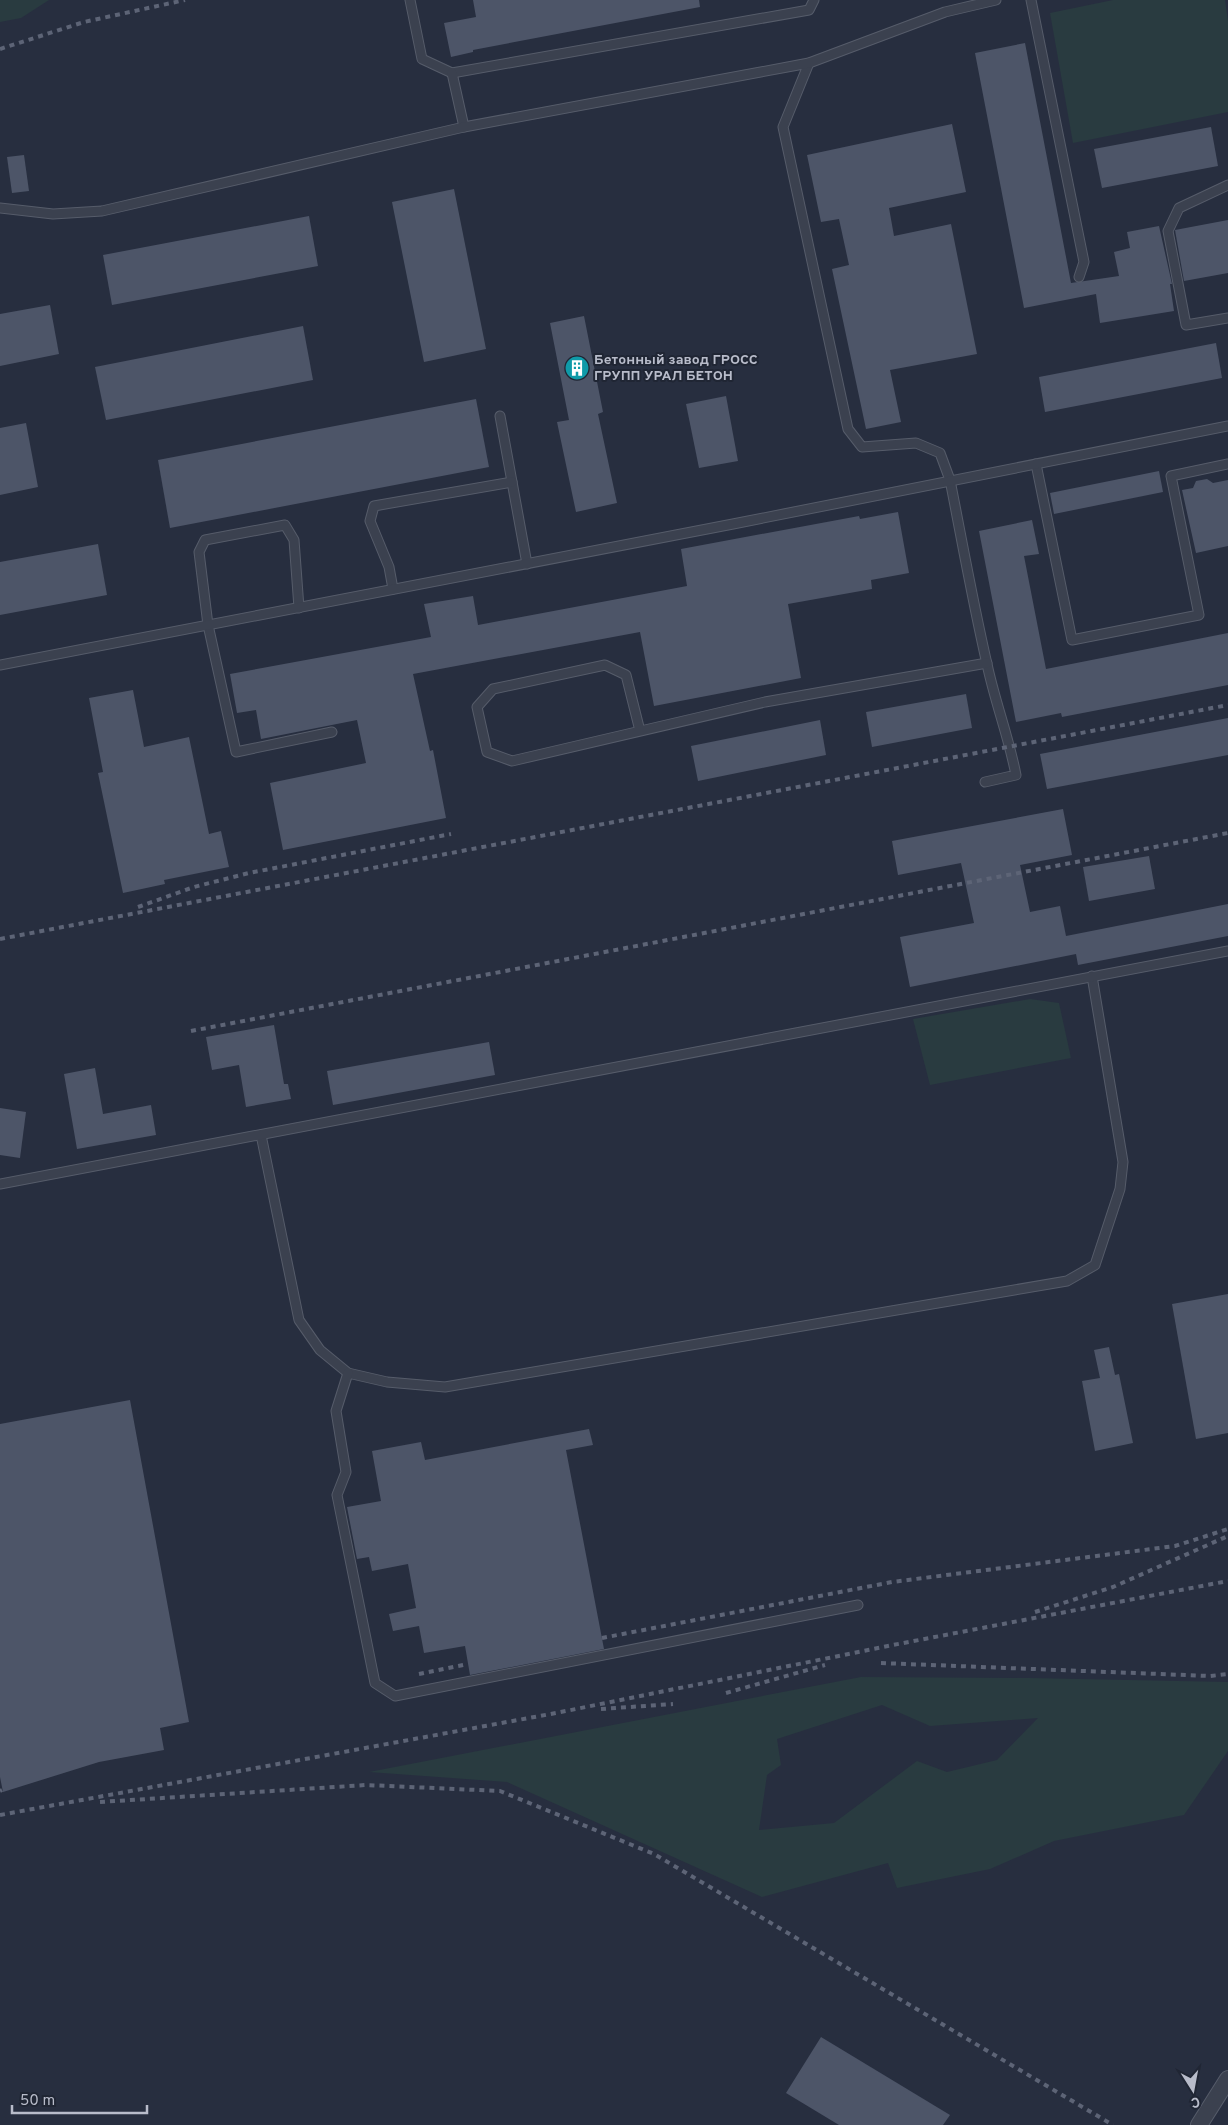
<svg xmlns="http://www.w3.org/2000/svg" width="1228" height="2125" viewBox="0 0 1228 2125" font-family="Overpass,sans-serif">
  <rect width="100%" height="100%" fill="#272e3f"/>
  <!-- green -->
  <g fill="#293b40" fill-rule="evenodd">
    <polygon points="0,0 49,0 21,18 0,22"/>
    <polygon points="1113,0 1225,0 1228,21 1228,112 1073,143 1050,13"/>
    <polygon points="1030,999 1059,1003 1071,1058 930,1085 913,1019"/>
    <path d="M861,1677L1030,1678L1228,1682V1751L1184,1815L1054,1841L990,1869L897,1888L888,1863L762,1897L507,1782L369,1772ZM882,1705L930,1726L1038,1718L997,1760L947,1772L917,1761L834,1823L759,1830L767,1775L781,1765L777,1739Z"/>
  </g>
  <!-- building -->
  <g fill="#4d5568">
    <polygon points="473,0 699,0 700,7 473,50 473,52 451,57 444,23 476,17"/>
    <polygon points="1025,43 1071,283 1119,276 1114,252 1130,248 1127,232 1159,226 1172,284 1170,284 1174,311 1100,323 1096,294 1024,308 975,53"/>
    <polygon points="952,124 966,192 889,208 894,236 951,224 977,354 890,370 901,422 866,429 832,269 849,265 839,219 821,222 807,155"/>
    <polygon points="1211,127 1218,166 1102,188 1094,149"/>
    <polygon points="24,155 29,191 12,193 7,157"/>
    <polygon points="454,189 486,349 424,362 392,202"/>
    <polygon points="309,216 318,266 112,305 103,255"/>
    <polygon points="1228,220 1228,273 1184,281 1175,230"/>
    <polygon points="50,305 59,354 0,366 0,314"/>
    <polygon points="584,316 603,412 598,414 617,503 576,512 557,422 569,420 550,323"/>
    <polygon points="303,326 313,380 106,420 95,367"/>
    <polygon points="1216,343 1222,378 1045,412 1039,377"/>
    <polygon points="726,396 738,461 699,468 686,404"/>
    <polygon points="476,399 489,467 170,528 158,460"/>
    <polygon points="26,423 38,487 0,495 0,428"/>
    <polygon points="1159,471 1163,492 1054,514 1050,493"/>
    <polygon points="1207,479 1213,483 1228,480 1228,546 1196,553 1182,490 1193,488 1196,481"/>
    <polygon points="898,512 909,573 871,580 872,589 788,604 801,678 654,706 640,632 413,674 430,751 433,750 446,818 283,850 270,783 366,763 357,720 261,739 256,710 237,713 230,674 431,637 424,604 473,596 478,625 687,586 681,549 859,516 860,519"/>
    <polygon points="1032,520 1039,554 1024,556 1046,669 1228,633 1228,685 1062,717 1061,713 1016,722 979,531"/>
    <polygon points="98,544 107,595 0,615 0,562"/>
    <polygon points="133,690 144,747 189,737 209,834 221,831 229,867 164,880 165,884 123,893 98,773 103,772 89,698"/>
    <polygon points="966,694 972,728 872,747 866,712"/>
    <polygon points="1228,718 1228,755 1047,789 1040,754"/>
    <polygon points="820,720 826,755 698,781 691,746"/>
    <polygon points="1063,809 1072,855 1020,865 1030,912 1060,906 1066,936 1228,904 1228,936 1078,965 1076,954 910,987 900,937 974,923 961,863 898,875 892,841"/>
    <polygon points="1149,856 1155,889 1089,901 1083,867"/>
    <polygon points="274,1025 284,1084 288,1084 291,1099 246,1107 239,1065 212,1070 206,1037"/>
    <polygon points="489,1042 495,1075 333,1105 327,1071"/>
    <polygon points="95,1068 103,1114 151,1105 156,1135 77,1149 64,1074"/>
    <polygon points="0,1108 26,1112 20,1158 0,1155"/>
    <polygon points="1228,1294 1228,1433 1196,1439 1172,1304"/>
    <polygon points="1109,1347 1115,1375 1119,1374 1133,1443 1095,1451 1082,1381 1100,1378 1094,1350"/>
    <polygon points="130,1400 189,1722 160,1728 164,1750 99,1762 3,1792 0,1777 0,1424"/>
    <polygon points="589,1429 593,1445 566,1450 604,1649 470,1675 465,1646 424,1653 419,1626 393,1631 389,1614 416,1608 408,1564 372,1571 369,1557 357,1559 347,1507 381,1501 372,1451 421,1442 425,1460"/>
    <polygon points="821,2037 950,2115 943,2125 839,2125 786,2093"/>
  </g>
  <g fill="none" stroke-linecap="round" stroke-linejoin="round">
    <defs>
      <g id="service">
        <polyline points="410,0 422,59 452,73 809,10 814,0"/>
        <polyline points="1031,0 1084,262 1079,277"/>
        <path d="M809,63L783,127L848,429L862,447L916,443L940,453L950,480C962,541 973,603 987,664C995,702 1009,738 1016,775L985,782"/>
        <polyline points="452,73 464,127"/>
        <polyline points="1228,185 1179,208 1168,231 1186,325 1228,318"/>
        <polyline points="0,208 53,214 102,211 464,127 809,63 945,12 996,0"/>
        <polyline points="500,416 527,564"/>
        <polyline points="1036,464 1072,640 1199,615 1171,476 1228,464"/>
        <polyline points="393,589 389,567 370,521 374,506 512,482"/>
        <polyline points="299,608 294,540 285,525 205,540 199,552 208,625 236,752 332,732"/>
        <polyline points="0,665 733,524 1228,426"/>
        <polyline points="640,731 626,675 605,665 493,689 477,707 487,752 512,761 765,702 987,663"/>
        <polyline points="261,1135 299,1320 320,1350 348,1373 387,1382 445,1387 1067,1281 1095,1265 1120,1189 1123,1162 1092,976"/>
        <polyline points="0,1184 1228,951"/>
        <polyline points="348,1373 336,1411 346,1472 337,1495 375,1683 395,1696 858,1605"/>
      </g>
      <polyline id="minor" points="1199,2125 1228,2079"/>
    </defs>
    <!-- service casing -->
    <use href="#service" stroke="#565c6a" stroke-width="11"/>
    <!-- minor casing -->
    <use href="#minor" stroke="#565c6a" stroke-width="18"/>
    <!-- service -->
    <use href="#service" stroke="#3b414f" stroke-width="9"/>
    <!-- minor -->
    <use href="#minor" stroke="#3b414f" stroke-width="16"/>
    <!-- rail -->
    <g stroke="#5d6476" stroke-width="4" stroke-dasharray="5 5" stroke-linecap="butt">
      <polyline points="0,49 84,22 185,0"/>
      <polyline points="138,907 194,887 249,873 451,834"/>
      <polyline points="0,939 1228,705"/>
      <polyline points="191,1031 1228,833"/>
      <polyline points="1035,1612 1113,1587 1228,1536"/>
      <polyline points="602,1638 892,1582 1175,1546 1228,1529"/>
      <polyline points="881,1663 1210,1676 1228,1674"/>
      <polyline points="419,1674 468,1664"/>
      <polyline points="726,1693 825,1665"/>
      <polyline points="601,1709 673,1704"/>
      <polyline points="0,1791 2,1790"/>
      <polyline points="100,1802 366,1785 500,1791 654,1854 1113,2125"/>
      <polyline points="0,1815 556,1713 893,1645 1228,1581"/>
    </g>
  </g>
  <!-- icons -->
  <defs>
    <symbol id="building-disc" viewBox="-11 -11 22 22"><circle r="9.5" fill="#0f9aa8" stroke="#202634"/><path d="M-4-6H4V6H1V3H-1V6H-4ZM-2.5-4.3h1.7v1.8h-1.7ZM.8-4.3h1.7v1.8H.8ZM-2.5-1h1.7V.8h-1.7ZM.8-1h1.7V.8H.8Z" fill="#fff"/></symbol>
  </defs>
  <g fill-rule="evenodd">
    <use href="#building-disc" x="563" y="354" width="28" height="28"/>
  </g>
  <g text-anchor="middle" dominant-baseline="central" stroke-width="4" stroke-linejoin="round" paint-order="stroke">
    <!-- poi labels -->
    <g font-size="14" font-weight="bold" fill="#b8bcca" stroke="#202634" text-anchor="start">
      <text x="594" y="360">Бетонный завод ГРОСС<tspan x="594" dy="16">ГРУПП УРАЛ БЕТОН</tspan></text>
    </g>
  </g>
  <!-- north arrow -->
  <g transform="translate(1193 2090) rotate(169)" stroke="#202634" stroke-width="4" paint-order="stroke">
  <path d="M0-4L9 19L0 12L-9 19Z" fill="#b8bcca"/>
  <text y="-8" font-size="14" font-weight="bold" text-anchor="middle" fill="#b8bcca">С</text>
  </g>
  <!-- scale -->
  <path d="M12 2105v8h135v-8" fill="none" stroke="#b8bcca" stroke-width="2.5"/>
  <text x="20" y="2105" font-size="15" fill="#b8bcca" stroke="#202634" stroke-width="4" paint-order="stroke">50 m</text>
</svg>
